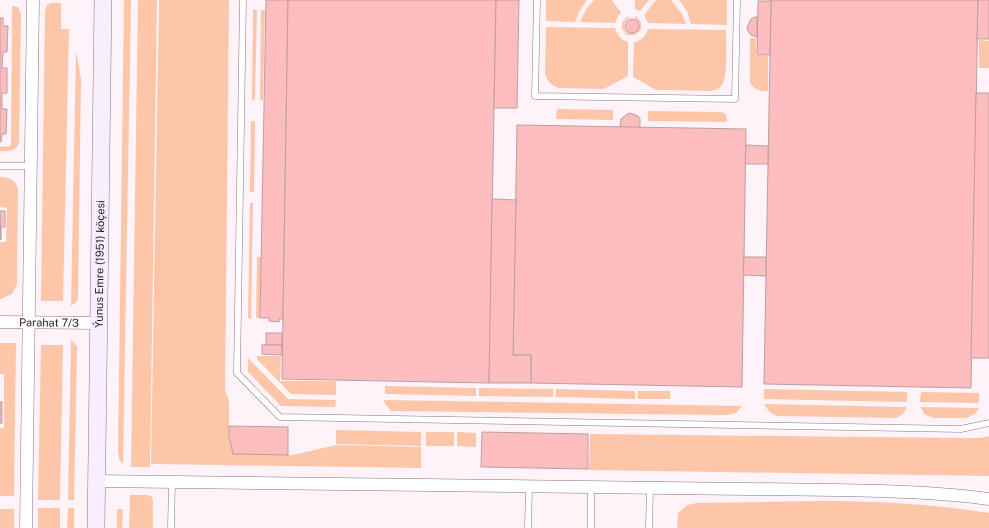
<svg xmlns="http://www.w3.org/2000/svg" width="989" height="528" viewBox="0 0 989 528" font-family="'Public Sans',sans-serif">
  <rect width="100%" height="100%" fill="#fef3f9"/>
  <!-- green -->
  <g fill="#fdc6a9">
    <polygon points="124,0 131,0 123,464 119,459 118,449"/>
    <polygon points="138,0 157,0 150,467 131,467"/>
    <polygon points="159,0 229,0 225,390 229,401 229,436 233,454 293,455 336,445 421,447 421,468 151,464"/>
    <polygon points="546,0 587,0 579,12 575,22 546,21"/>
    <polygon points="594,0 612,0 621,13 618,16 615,23 580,22 587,8"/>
    <polygon points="635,0 649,0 640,11 635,9"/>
    <polygon points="656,0 671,0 682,14 686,24 648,23 644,15"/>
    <polygon points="679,0 727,0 727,25 691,24 687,11"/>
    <polygon points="51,3 61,3 61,29 69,29 63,301 41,301 45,11 47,5"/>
    <path d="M12,6L18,7L21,14L19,143C16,152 8,151 0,151V147L11,146Z"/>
    <polygon points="253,10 257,10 255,100 252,100"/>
    <polygon points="261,10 265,10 263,100 260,100"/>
    <path d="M628,16L629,18C622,22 623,29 628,33H635L639,29V23L635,18L636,16L641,22V30L635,35H627L622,29V22Z"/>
    <path d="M546,27L615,28C617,35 621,40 628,42V76L604,89L560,88C552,86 547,82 545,73Z"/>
    <path d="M648,29L726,30C726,42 728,77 722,85C719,89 715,90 711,91L656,90L633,77L634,42C641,41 646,36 648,29Z"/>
    <path d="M750,38H756V56H768V91C760,91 754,90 750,83Z"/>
    <polygon points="979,40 989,41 989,68 979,68"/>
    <polygon points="76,51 81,79 78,299 76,302 71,306"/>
    <polygon points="557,109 613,110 613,120 556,119"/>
    <polygon points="648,111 722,112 726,115 727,122 648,121"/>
    <polygon points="251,121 255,121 254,192 250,192"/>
    <path d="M0,177C8,177 16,180 18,189L17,284L12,294L1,299H0V242H6L7,208L0,207Z"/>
    <polygon points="250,203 253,203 251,318 248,318"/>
    <polygon points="257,257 261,257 260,318 256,318"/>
    <polygon points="71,340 77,346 74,500 68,500"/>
    <polygon points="0,343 16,343 14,496 0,496 0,428 4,428 4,374 0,374"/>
    <polygon points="41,345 63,345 60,500 38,500"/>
    <polygon points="257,356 281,356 280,381 336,381 336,395 291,394 257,359"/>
    <polygon points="248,358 288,399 336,400 335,407 281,406 248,372"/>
    <polygon points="385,386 476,388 476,396 385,394"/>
    <polygon points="479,388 553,389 553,397 479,396"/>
    <polygon points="556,389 635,391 635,399 556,397"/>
    <polygon points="764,389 907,392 907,402 764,399"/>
    <rect x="638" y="391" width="32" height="8"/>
    <polygon points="921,392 979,393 979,403 920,402"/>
    <polygon points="384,400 742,406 736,413 728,415 391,411 385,404"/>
    <path d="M764,404L907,407L903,414L896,418L777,416C771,414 767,409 764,404Z"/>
    <polygon points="921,407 979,408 975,414 966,418 934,418 924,414"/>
    <polygon points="336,430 421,432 421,446 336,444"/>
    <rect x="426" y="432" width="28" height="14"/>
    <polygon points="457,432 476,433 476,447 457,446"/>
    <polygon points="590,434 961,438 980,438 989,436 989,476 589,470"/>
    <polygon points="130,495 148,495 152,497 153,502 153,528 129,528"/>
    <path d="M820,501C876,501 933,504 989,513V528H677L678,513L687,505L697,503Z"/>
    <rect x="38" y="508" width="22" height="20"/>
    <polygon points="68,508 74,508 74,528 67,528"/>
    <rect x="0" y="509" width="14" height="19"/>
    <polygon points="117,509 123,509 122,528 117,528"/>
  </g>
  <!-- building -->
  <g fill="#fcbdbf" stroke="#bd9e9f">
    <polygon points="266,0 288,0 283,319 279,319 279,322 269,321 269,318 260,318"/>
    <polygon points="288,0 496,0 489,383 282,379"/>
    <polygon points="496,0 519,0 517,108 494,108"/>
    <polygon points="771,0 978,0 971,388 764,384"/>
    <polygon points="978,0 989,0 989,39 977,39"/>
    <polygon points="758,1 771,1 770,55 757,55"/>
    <polygon points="755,17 757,17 757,37 751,35 748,31 747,27 751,19"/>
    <polygon points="0,18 3,18 3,26 8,26 7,52 3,52 2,68 7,68 7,93 2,93 2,109 7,109 6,134 2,134 1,142 0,142"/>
    <circle cx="632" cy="26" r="7"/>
    <polygon points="976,93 989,93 989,358 971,358"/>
    <polygon points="630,113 638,116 640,119 640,128 620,127 621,119 627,114"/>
    <polygon points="517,125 746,129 742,387 531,383 531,355 513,355"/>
    <polygon points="746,145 768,146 768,164 745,164"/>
    <polygon points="492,199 516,200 513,355 531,355 531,383 489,383"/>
    <polygon points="0,211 5,211 5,227 1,227 1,240"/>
    <polygon points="744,257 766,257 766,276 743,275"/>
    <rect x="266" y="333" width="16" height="12"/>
    <polygon points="262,345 282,345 282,355 262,354"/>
    <rect x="0" y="402" width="2" height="21"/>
    <polygon points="229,426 288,427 288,455 233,454 229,436"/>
    <polygon points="482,432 588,434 588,469 481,467"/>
  </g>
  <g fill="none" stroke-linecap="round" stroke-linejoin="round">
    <defs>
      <g id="lane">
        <polyline points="243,0 237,373 280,417 961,429 989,423"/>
        <polyline points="537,0 535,96 735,99 737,0"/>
        <polyline points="0,166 31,166"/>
        <polyline points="171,528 172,483"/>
        <polyline points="528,528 529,486"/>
        <polyline points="591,528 591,487"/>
        <polyline points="649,528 650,488"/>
      </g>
      <g id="street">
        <path id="s1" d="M0,322L99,323"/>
        <path d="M96,481L835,490C887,491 938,492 989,499"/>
        <polyline points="26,528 33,0"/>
      </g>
      <g id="secondary">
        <path id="s2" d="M96,528L103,0"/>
      </g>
    </defs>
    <!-- lane casing -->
    <use href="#lane" stroke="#8b7381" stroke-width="7"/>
    <!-- street casing -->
    <use href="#street" stroke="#8b7381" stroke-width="13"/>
    <!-- secondary casing -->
    <use href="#secondary" stroke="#8b7381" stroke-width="18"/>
    <!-- lane -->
    <use href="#lane" stroke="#fff" stroke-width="6"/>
    <!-- street -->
    <use href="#street" stroke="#fff" stroke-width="12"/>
    <!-- secondary -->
    <use href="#secondary" stroke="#f7eefe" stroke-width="17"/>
  </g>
  <g text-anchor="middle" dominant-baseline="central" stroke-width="3" stroke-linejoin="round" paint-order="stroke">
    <!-- street labels -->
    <g font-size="11" fill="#241b20" stroke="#fff">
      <text stroke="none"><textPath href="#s2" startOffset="264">Ýunus Emre (1951) köçesi</textPath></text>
      <text stroke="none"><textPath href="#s1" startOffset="49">Parahat 7/3</textPath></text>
    </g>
  </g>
</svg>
